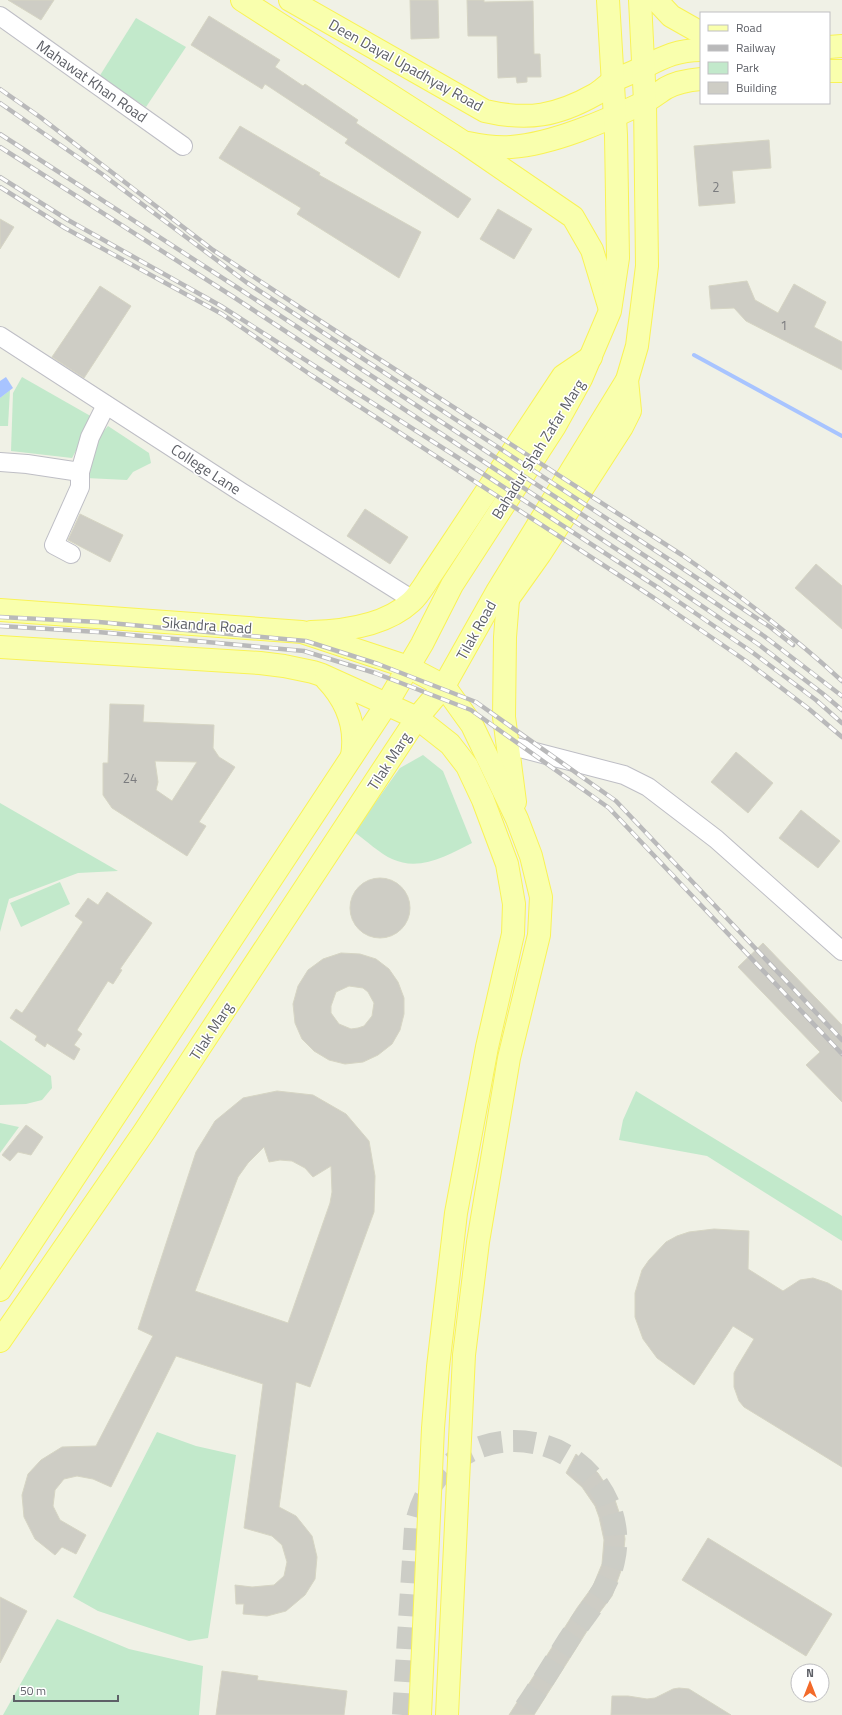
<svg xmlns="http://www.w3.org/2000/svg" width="842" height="1715" viewBox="0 0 842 1715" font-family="'Titillium Web',sans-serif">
  <rect width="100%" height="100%" fill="#f0f1e6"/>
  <!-- green -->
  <g fill="#c2e9cb">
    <polygon points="136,18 186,47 146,107 99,77"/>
    <polygon points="22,377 94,418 72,458 11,451 13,393"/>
    <polygon points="10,390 8,426 0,426 0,398"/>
    <polygon points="108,426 149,453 151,463 133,472 127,480 86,478 96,440"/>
    <path d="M423,755L443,771L472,843C448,855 420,872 392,859C380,854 366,840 354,832L400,768Z"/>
    <polygon points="0,803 118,871 78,873 9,899 0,932"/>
    <polygon points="60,882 70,904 21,927 10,903"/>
    <polygon points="0,1040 51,1076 52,1088 42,1100 26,1104 0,1105"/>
    <polygon points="636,1091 842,1216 842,1241 707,1156 619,1140 623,1120"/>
    <polygon points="0,1123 19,1127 0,1153"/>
    <polygon points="157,1432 196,1446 236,1455 208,1638 189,1641 98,1611 73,1597"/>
    <polygon points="57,1619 129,1649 203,1666 199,1715 3,1715"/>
  </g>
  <!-- water -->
  <polygon fill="#a8c4ff" points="6,377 13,388 0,398 0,381"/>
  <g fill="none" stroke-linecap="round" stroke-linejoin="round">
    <!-- stream -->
    <polyline stroke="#a8c4ff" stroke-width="4" points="694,355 842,436"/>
  </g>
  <!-- building -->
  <g fill="#cecdc5" stroke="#d6d5c4" fill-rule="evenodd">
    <polygon points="8,0 54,0 41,20"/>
    <polygon points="410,0 438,0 439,38 411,39"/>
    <polygon points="467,0 484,0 484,2 533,1 534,54 540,54 541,77 527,77 527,82 517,83 516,77 498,78 497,36 468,36"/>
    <polygon points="209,16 280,60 275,67 303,86 305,84 358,120 356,123 471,199 458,218 345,143 348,139 265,84 262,89 191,45"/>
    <polygon points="240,126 320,173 319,175 421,232 399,278 297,214 301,208 219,158"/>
    <polygon points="769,140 771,168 732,171 735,203 699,206 694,146"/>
    <polygon points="498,209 532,229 514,259 480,239"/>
    <polygon points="0,219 14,227 0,249"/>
    <polygon points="747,281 755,300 778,313 794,284 826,302 814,327 842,342 842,370 746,321 734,308 711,309 709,286"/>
    <polygon points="100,286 131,306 84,378 52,357"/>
    <polygon points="365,509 408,537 390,564 347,536"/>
    <polygon points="80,514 123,535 110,562 68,540"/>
    <polygon points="816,564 842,586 842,629 795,588"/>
    <path d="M110,704L144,705L143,722L214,725L213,748L219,757L235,767L199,822L206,826L187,856L112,808L103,795V763H108ZM155,761L197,762L172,801L156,790L158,782Z"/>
    <polygon points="736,752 773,783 748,813 711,782"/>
    <polygon points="801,810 840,841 818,868 779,838"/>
    <circle cx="380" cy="908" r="30"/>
    <polygon points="107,892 152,923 120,969 122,970 113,984 108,981 77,1030 82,1034 74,1045 80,1049 74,1060 47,1043 45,1047 35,1040 37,1036 10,1018 16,1009 22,1013 25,1009 83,922 75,916 88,898 98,905"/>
    <polygon points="763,943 842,1025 842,1102 806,1065 820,1052 738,967"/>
    <path d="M341,953L360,954L376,959L389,969L398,982L404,998V1014L400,1030L392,1044L378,1055L363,1062L345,1064L329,1060L314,1051L302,1039L295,1023L293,1004L298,986L308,970L323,959ZM349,986L363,988L368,992L374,1003L372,1016L364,1026L358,1028L351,1029L339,1024L331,1013V1006L336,992Z"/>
    <path d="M277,1091L313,1095L346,1114L369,1141L375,1176L374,1212L310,1387L296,1382L279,1507L296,1516L312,1536L317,1557L315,1579L305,1595L286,1611L267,1616L243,1614L244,1604H236L235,1585L252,1587L274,1585L284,1576L287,1562L282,1545L272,1536L244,1528L263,1384L176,1356L111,1487L93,1479L77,1476L64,1479L55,1490L53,1506L60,1520L86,1535L76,1554L62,1547L55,1555L35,1539L24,1517L22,1495L28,1474L41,1460L62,1447L96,1446L153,1336L138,1329L196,1152L215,1121L243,1098ZM264,1147L269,1162L280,1160L292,1161L305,1168L313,1177L331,1166L332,1192L330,1203L288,1323L195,1291L238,1177L248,1163Z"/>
    <polygon points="26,1125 43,1137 31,1155 18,1152 10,1161 2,1155"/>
    <polygon points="714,1229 749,1231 748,1269 783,1291 800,1280 813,1278 828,1283 842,1291 842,1467 744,1407 739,1401 734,1387 734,1373 737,1367 754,1339 733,1326 694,1385 657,1358 643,1339 635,1317 635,1293 642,1270 649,1260 666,1242 677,1236 689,1232"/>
    <polygon points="576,1454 598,1473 614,1497 623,1524 625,1539 622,1568 612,1596 594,1620 534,1715 509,1715 577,1608 593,1586 602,1564 604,1540 599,1517 595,1506 582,1487 566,1473"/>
    <polygon points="708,1538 832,1614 806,1656 682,1580"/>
    <polygon points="0,1597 27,1611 0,1663"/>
    <polygon points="222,1671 258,1676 257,1680 347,1691 344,1715 216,1715"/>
    <polygon points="679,1688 689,1689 731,1715 611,1715 612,1696 628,1696 647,1699 655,1698 673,1689"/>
  </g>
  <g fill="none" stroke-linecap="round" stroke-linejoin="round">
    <!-- major-tunnel -->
    <path stroke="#cccdc6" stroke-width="22" stroke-dasharray="22 11" stroke-linecap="butt" d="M403,1715L415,1528C425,1468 479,1430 539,1444C590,1456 626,1509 614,1561C608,1590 585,1615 569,1639C553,1664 537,1691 520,1715"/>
    <defs>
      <g id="minor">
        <polyline points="0,16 183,146"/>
        <polyline points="0,336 241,492 413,600"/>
        <polyline points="0,462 27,464 80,472 90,437 106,405"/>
        <polyline points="71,554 54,545 80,487 80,472"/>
        <polyline points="508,745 624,775 648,787 716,839 842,951"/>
      </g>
      <g id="major">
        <polyline points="242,0 465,143 573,217 592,250 609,306"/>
        <path d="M290,0L485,111C528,121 557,116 596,94C602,90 607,85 613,81C623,76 634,72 644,67C664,57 677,50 701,50"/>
        <polyline points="656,0 671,16 701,33"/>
        <polyline points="829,47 842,46"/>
        <polyline points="829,71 842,71"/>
        <path d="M468,143C482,146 496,148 511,147C553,144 605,121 643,103C651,99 658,93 666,88C677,82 689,80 701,79"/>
        <polyline points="508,599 540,554 622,427 630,411 627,380"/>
        <polyline points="508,600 505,637 504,717 515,802"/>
        <polyline points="0,610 302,632 408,667 444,686 472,725 517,819 531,856 541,897 539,935 509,1058 478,1242 464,1355 447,1715"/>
        <path d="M311,632C344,631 386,625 411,602C420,594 426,582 433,572L563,376L591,357"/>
        <polyline points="0,647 260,663 284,666 313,672 322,675 417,718 450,744 467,766 483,800 507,864 514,904 513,934 487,1047 456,1213 438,1367 433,1428 420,1715"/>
        <path d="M326,679C347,701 357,726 352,756"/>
        <polyline points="0,1290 386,705 422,644 452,585 555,426 581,379 610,311 618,258 616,135 608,0"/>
        <polyline points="0,1341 144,1132 417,718 444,686 498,590 627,380 637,346 647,266 645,102 640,0"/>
      </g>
    </defs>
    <!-- minor casing -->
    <use href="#minor" stroke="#bebec5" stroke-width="20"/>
    <!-- major casing -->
    <use href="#major" stroke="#f9f356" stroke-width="24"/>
    <!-- minor -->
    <use href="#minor" stroke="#fff" stroke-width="18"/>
    <!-- major -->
    <use href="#major" stroke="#f9ffad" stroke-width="22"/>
    <defs>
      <g id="rail">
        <path d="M0,89L40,117L213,250L322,322L682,555C738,594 792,635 842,681"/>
        <polyline points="0,103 102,174 246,282 676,564 770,627 793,645"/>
        <polyline points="0,134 238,288 671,573 764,636 842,696"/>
        <polyline points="0,147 232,296 665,581 758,644 822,693 842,710"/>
        <polyline points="0,177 68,220 221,306 482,473 660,589 752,652 816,700 842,723"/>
        <polyline points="0,187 65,228 222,314 311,375 654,598 746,661 809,709 842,737"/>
        <polyline points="0,617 99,622 306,641 378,664 476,702 616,801 842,1040"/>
        <polyline points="0,626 98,632 304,651 375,673 471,710 609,808 842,1054"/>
      </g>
    </defs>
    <!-- rail casing -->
    <use href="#rail" stroke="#b9b9ba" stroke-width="4.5"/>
    <!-- rail -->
    <use href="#rail" stroke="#fff" stroke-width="3" stroke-dasharray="9" stroke-linecap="butt"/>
  </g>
  <g text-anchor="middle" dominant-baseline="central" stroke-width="3" stroke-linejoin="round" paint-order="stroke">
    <!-- number labels -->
    <g font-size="13" fill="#7a7b7e">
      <text x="716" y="187">2</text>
      <text x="784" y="325">1</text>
      <text x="130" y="778">24</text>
    </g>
    <!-- street labels -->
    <g font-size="15" fill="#5e6067" stroke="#fff">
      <text transform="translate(406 65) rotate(29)">Deen Dayal Upadhyay Road</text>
      <text transform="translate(92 81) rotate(35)">Mahawat Khan Road</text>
      <text transform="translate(538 449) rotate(-58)">Bahadur Shah Zafar Marg</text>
      <text transform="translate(206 469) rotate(33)">College Lane</text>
      <text transform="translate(207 625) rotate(4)">Sikandra Road</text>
      <text transform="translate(476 630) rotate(-61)">Tilak Road</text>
      <text transform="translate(389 761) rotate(-57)">Tilak Marg</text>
      <text transform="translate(211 1031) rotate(-57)">Tilak Marg</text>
    </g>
  </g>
  <!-- legend -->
  <rect x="700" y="12" width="130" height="92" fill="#ffffff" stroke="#bfbfc2"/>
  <rect x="708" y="25" width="20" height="6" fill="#f9ffad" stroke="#bfbfc2"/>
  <text x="736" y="32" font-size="12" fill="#5e6067">Road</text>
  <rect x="708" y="45" width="20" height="6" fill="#b9b9ba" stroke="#bfbfc2"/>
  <text x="736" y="52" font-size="12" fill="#5e6067">Railway</text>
  <rect x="708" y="62" width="20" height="12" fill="#c2e9cb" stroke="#bfbfc2"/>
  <text x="736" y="72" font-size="12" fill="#5e6067">Park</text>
  <rect x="708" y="82" width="20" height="12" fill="#cecdc5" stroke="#bfbfc2"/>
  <text x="736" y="92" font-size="12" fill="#5e6067">Building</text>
  <!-- north arrow -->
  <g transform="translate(810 1683)"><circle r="19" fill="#ffffff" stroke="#bfbfc2"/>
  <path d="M0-3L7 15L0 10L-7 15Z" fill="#f36a2a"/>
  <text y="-6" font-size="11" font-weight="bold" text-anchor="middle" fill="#5e6067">N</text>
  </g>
  <!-- scale -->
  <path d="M14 1695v6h104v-6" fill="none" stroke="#5e6067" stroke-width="2"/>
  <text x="20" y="1695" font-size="12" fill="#5e6067" stroke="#ffffff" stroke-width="3" paint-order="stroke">50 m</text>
</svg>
